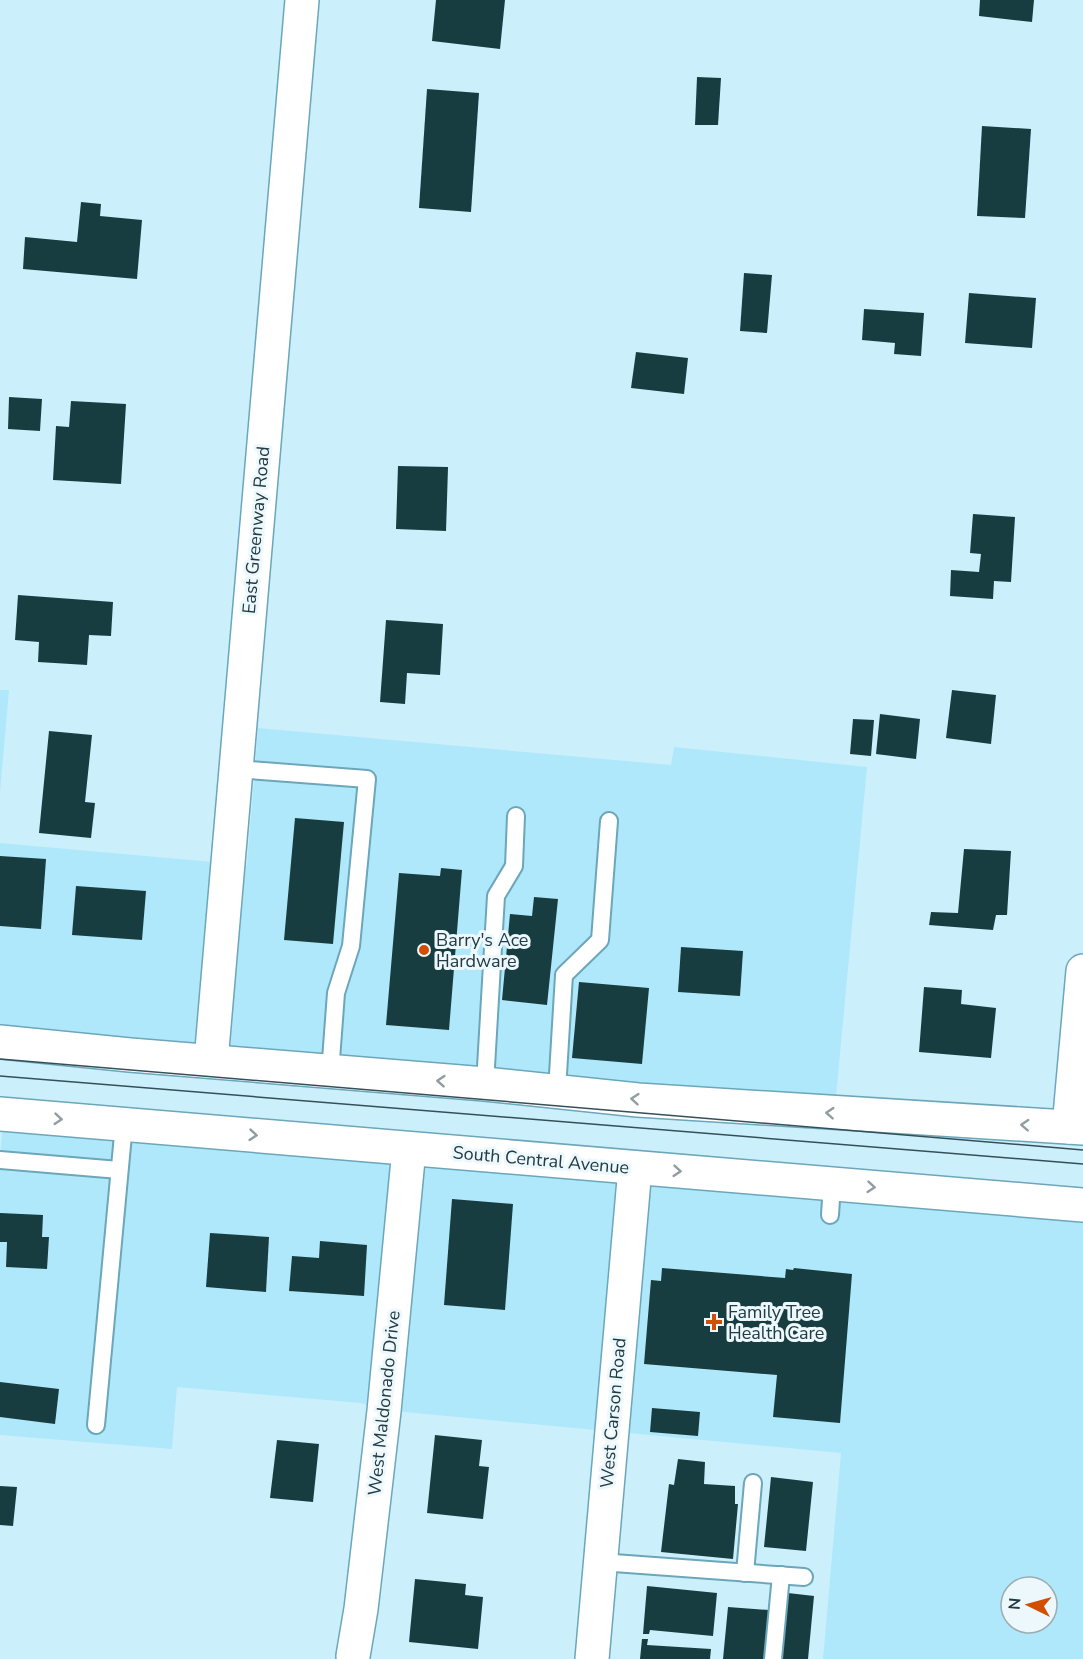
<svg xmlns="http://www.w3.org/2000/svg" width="1083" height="1659" viewBox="0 0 1083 1659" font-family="'Nunito Sans',sans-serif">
  <rect width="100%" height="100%" fill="#cceffc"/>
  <!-- built -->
  <g fill="#b0e8fb" fill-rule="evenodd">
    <polygon points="0,690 9,690 0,792"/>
    <polygon points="258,728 671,765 674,747 867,767 835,1107 0,1036 0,843 247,865"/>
    <path d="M3,1124L1083,1202V1659H823L841,1453L394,1411L360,1403L177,1387L172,1449L0,1435V1156ZM1011,1587H1047V1623H1011Z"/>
  </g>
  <!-- building -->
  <g fill="#183d40">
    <polygon points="436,0 505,0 500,49 432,41"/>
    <polygon points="980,0 1034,0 1032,22 979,16"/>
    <polygon points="697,77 721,78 718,125 695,125"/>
    <polygon points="427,89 479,93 471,212 419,208"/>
    <polygon points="982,126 1031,129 1025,218 977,216"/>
    <polygon points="81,202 101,204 100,216 142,220 137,279 23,269 25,237 77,242"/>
    <polygon points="744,273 772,275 767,333 740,331"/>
    <polygon points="969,293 1036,298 1032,348 965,343"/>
    <polygon points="864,309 924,313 921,356 894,354 895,343 862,340"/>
    <polygon points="636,352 688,358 684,394 631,388"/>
    <polygon points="9,397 42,399 40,431 8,429"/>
    <polygon points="71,401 126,404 121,484 53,480 56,426 69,427"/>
    <polygon points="398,466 448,467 446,531 396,529"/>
    <polygon points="973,514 1015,517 1011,582 994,581 993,599 950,596 951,570 979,572 981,554 970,553"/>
    <polygon points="18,595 113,602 111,636 89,635 87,665 38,662 39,642 15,640"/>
    <polygon points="386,620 443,624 440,675 407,673 405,704 380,702"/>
    <polygon points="952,690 996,695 991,744 946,738"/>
    <polygon points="880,714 920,719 916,759 876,754"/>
    <polygon points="853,719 874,720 871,756 850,754"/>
    <polygon points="49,731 92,735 85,802 95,803 91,838 39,833"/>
    <polygon points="295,818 344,822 333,944 284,940"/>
    <polygon points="964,849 1011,851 1007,915 996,915 993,930 929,925 931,912 958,913"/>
    <polygon points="0,856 46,859 41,929 0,926"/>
    <polygon points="441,868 462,870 449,1030 386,1025 399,873 440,876"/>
    <polygon points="76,886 146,891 142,940 72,935"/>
    <polygon points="534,897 558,899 547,1005 502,1000 510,914 532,916"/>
    <polygon points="681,947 743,951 740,996 678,992"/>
    <polygon points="579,982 649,988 642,1064 572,1058"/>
    <polygon points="924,987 962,990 961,1004 996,1008 991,1058 919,1052"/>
    <polygon points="452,1199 513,1204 505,1310 444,1305"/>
    <polygon points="0,1213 43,1215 42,1237 49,1237 47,1269 6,1267 7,1242 0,1242"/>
    <polygon points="210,1233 269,1237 266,1292 206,1287"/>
    <polygon points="320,1241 367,1245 364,1296 289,1291 292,1256 319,1258"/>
    <polygon points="662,1268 785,1278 786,1269 793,1270 794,1268 852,1274 840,1423 773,1417 777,1375 644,1364 651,1280 661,1281"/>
    <polygon points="0,1382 59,1389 55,1424 0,1417"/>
    <polygon points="652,1408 700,1412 698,1436 650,1432"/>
    <polygon points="435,1435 482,1440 479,1466 489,1467 483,1519 427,1513"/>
    <polygon points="277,1440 319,1444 313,1502 270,1498"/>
    <polygon points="678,1459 705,1462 704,1484 735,1486 735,1504 738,1504 733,1559 661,1552 669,1484 674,1485"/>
    <polygon points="771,1477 813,1482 806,1551 764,1547"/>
    <polygon points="0,1486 17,1487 13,1526 0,1525"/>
    <polygon points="415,1579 466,1584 465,1595 483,1597 478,1649 409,1642"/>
    <polygon points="647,1586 717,1593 713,1636 650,1630 649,1634 643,1634"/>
    <polygon points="788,1593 814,1596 808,1659 782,1659"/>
    <polygon points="728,1607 769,1610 765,1659 723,1659"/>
    <polygon points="642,1639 648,1639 647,1645 711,1649 710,1659 640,1659"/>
  </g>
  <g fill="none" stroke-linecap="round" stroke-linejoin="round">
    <defs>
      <g id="service">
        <polyline points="236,769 367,779 351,946 336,993 330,1073"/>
        <polyline points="485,1084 496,896 514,866 516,816"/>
        <polyline points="557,1091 564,975 600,940 609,821"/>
        <polyline points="0,1160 119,1170"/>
        <polyline points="830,1215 832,1184"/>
        <polyline points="96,1425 124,1124"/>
        <polyline points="600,1562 804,1577"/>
        <polyline points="745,1573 753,1483"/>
        <polyline points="773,1659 781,1575"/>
      </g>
      <g id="minor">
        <polyline points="211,1061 302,0"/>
        <polyline points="1069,1127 1083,971"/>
        <polyline points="353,1656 361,1609 384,1411 409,1149"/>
        <polyline points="592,1659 635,1168"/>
      </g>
      <g id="secondary">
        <polyline points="0,1042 130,1055 485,1084 638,1100 1083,1128"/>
        <polyline points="0,1114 1083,1205"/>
      </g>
    </defs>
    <!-- service casing -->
    <use href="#service" stroke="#6ba6ba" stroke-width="20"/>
    <!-- minor casing -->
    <use href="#minor" stroke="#6ba6ba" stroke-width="36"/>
    <!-- secondary casing -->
    <use href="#secondary" stroke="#6ba6ba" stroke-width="36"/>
    <!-- service -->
    <use href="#service" stroke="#fff" stroke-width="16"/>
    <!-- minor -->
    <use href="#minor" stroke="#fff" stroke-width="33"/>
    <!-- secondary -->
    <use href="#secondary" stroke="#fff" stroke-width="33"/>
    <!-- tram -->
    <g stroke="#354f58" stroke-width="1.5">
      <polyline points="0,1059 1083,1150"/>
      <polyline points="0,1076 1083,1164"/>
    </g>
  </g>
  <!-- one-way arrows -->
  <defs><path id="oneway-chevron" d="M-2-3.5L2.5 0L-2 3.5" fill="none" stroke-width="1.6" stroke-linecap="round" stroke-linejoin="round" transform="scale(1.5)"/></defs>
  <g stroke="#909da1">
    <use href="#oneway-chevron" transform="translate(441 1081) rotate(-176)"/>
    <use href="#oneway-chevron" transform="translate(635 1099) rotate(-175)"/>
    <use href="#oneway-chevron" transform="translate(830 1113) rotate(-176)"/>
    <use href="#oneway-chevron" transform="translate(58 1119) rotate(5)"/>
    <use href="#oneway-chevron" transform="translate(1025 1125) rotate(-177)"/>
    <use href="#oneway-chevron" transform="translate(253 1135) rotate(5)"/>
    <use href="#oneway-chevron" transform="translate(677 1171) rotate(5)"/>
    <use href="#oneway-chevron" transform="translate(871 1187) rotate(5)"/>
  </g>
  <!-- markers -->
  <g fill="#d24e00" stroke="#ecf8fc" stroke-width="2">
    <circle cx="424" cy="950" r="6"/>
    <path d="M711 1313h6v6h6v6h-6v6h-6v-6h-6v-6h6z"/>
  </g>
  <g text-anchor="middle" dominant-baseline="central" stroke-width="6" stroke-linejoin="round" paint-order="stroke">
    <!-- street labels -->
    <g font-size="18" fill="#223b43" stroke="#ecf8fc">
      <text transform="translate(256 530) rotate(-85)">East Greenway Road</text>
      <text transform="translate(541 1160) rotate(5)">South Central Avenue</text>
      <text transform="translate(384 1403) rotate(-84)">West Maldonado Drive</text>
      <text transform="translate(613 1413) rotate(-85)">West Carson Road</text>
    </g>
    <!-- poi labels -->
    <g font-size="18" fill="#223b43" stroke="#ecf8fc" text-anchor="start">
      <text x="436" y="940">Barry's Ace<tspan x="436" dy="21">Hardware</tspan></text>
      <text x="728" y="1312">Family Tree<tspan x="728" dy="21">Health Care</tspan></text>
    </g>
  </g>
  <!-- north arrow -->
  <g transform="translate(1029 1605) rotate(275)"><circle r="28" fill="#ecf8fc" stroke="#9bacb2" stroke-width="1.5"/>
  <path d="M0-4.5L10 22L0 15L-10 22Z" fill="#d24e00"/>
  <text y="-9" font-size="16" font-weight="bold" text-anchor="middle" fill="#223b43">N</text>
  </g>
</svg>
